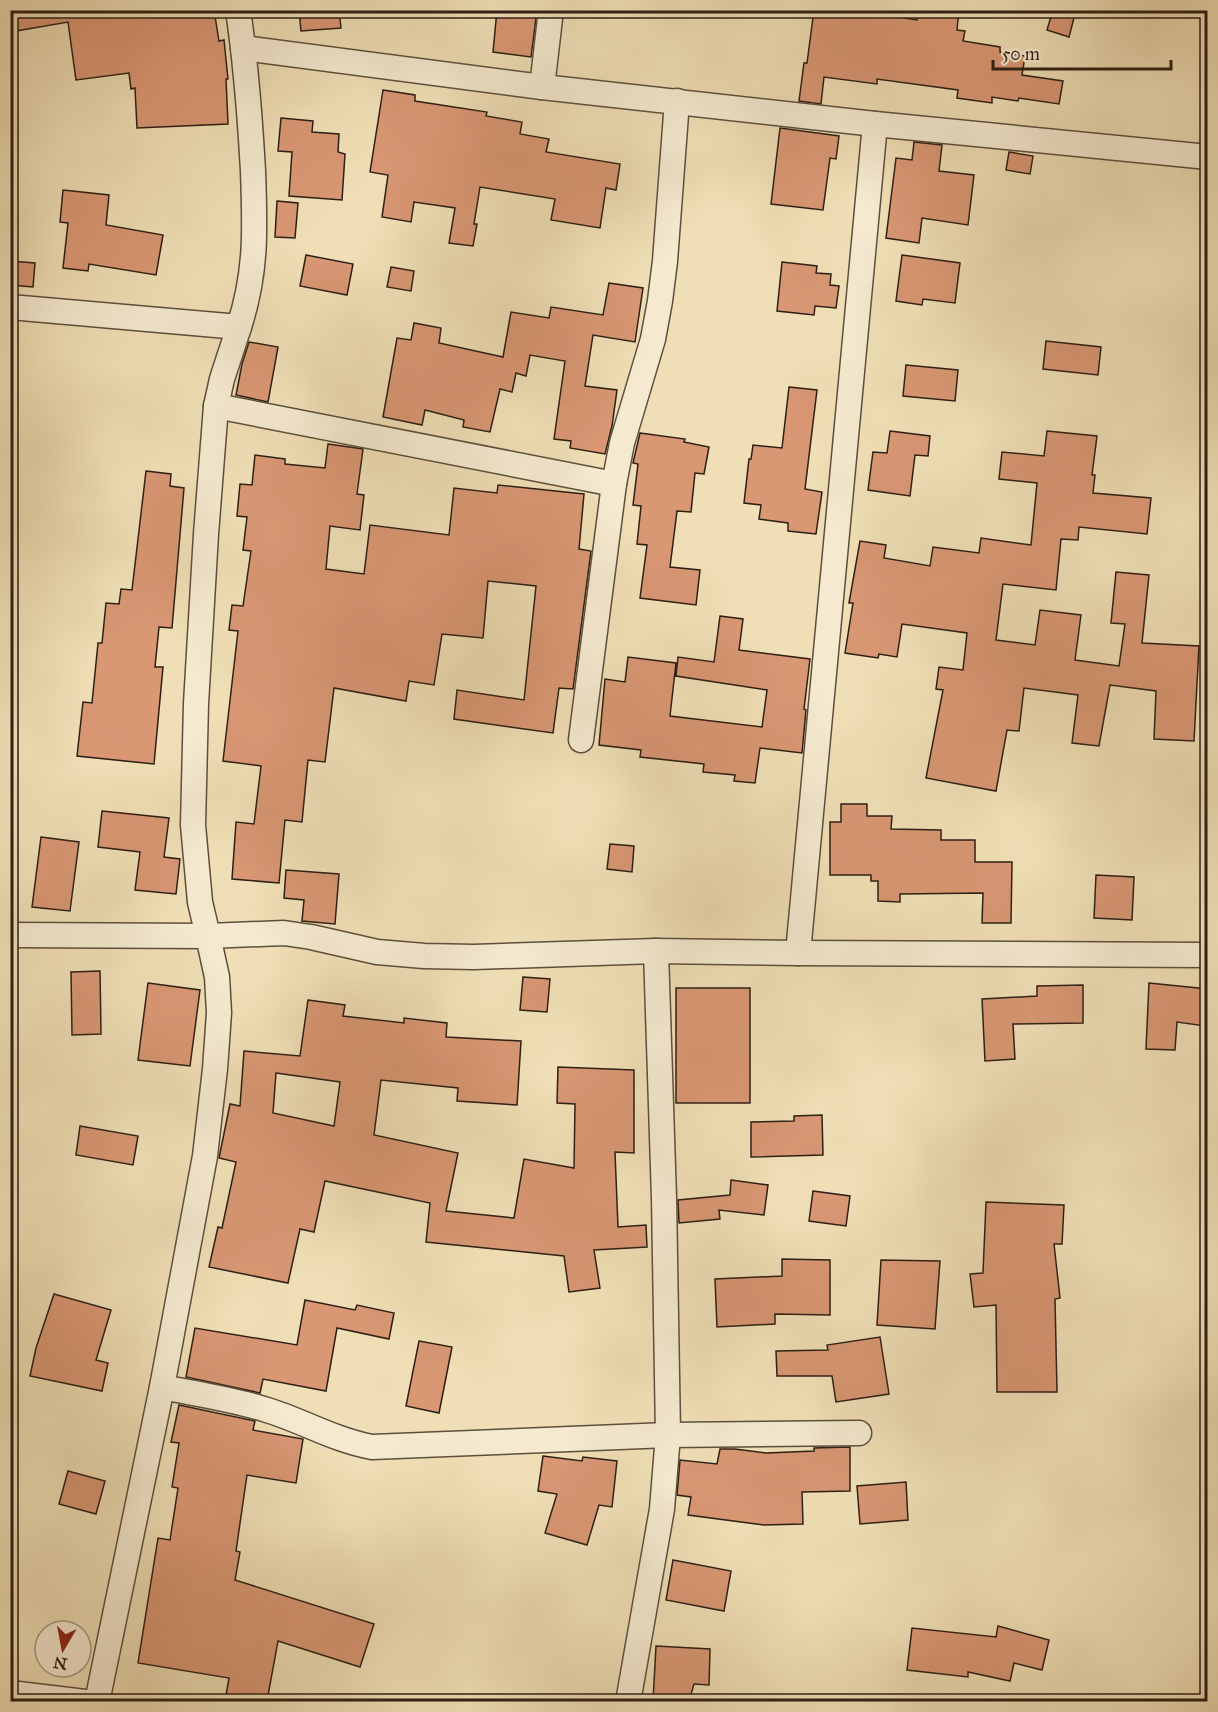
<svg xmlns="http://www.w3.org/2000/svg" width="1218" height="1712" viewBox="0 0 1218 1712" font-family="'IM FELL Great Primer',serif">
  <rect width="100%" height="100%" fill="#f0dfb6"/>
  <filter id="stains"><feTurbulence type="fractalNoise" baseFrequency=".00333" numOctaves="4"/><feColorMatrix values="0 0 0 0 .2 0 0 0 0 .09 0 0 0 0 .02 0 0 0 .5 -.17"/></filter>
  <radialGradient id="worn" r=".72"><stop offset=".6" stop-color="#630" stop-opacity="0"/><stop offset="1" stop-color="#630" stop-opacity=".3"/></radialGradient>
  <!-- building -->
  <g fill="#d99774" stroke="#2c1f15" stroke-width="1.5" fill-rule="evenodd">
    <polygon points="10,10 214,10 219,41 224,40 228,79 226,79 228,124 137,128 135,88 131,89 129,73 76,80 68,22 10,32"/>
    <polygon points="299,10 339,10 341,28 301,31"/>
    <polygon points="497,10 537,10 531,57 493,52"/>
    <polygon points="814,10 863,10 863,12 917,20 918,10 959,10 957,30 965,31 963,41 1000,47 1000,52 1025,56 1022,75 1063,81 1059,104 1019,98 1018,101 992,97 992,103 957,98 958,90 877,79 877,84 824,77 821,104 799,101 804,63 807,63"/>
    <polygon points="1053,10 1076,10 1069,37 1047,30"/>
    <polygon points="383,90 415,95 415,101 487,112 486,116 522,122 520,134 549,139 546,152 620,164 616,190 606,188 600,228 551,220 555,199 480,187 474,224 477,224 473,246 449,243 455,208 414,202 411,222 382,217 388,175 370,172"/>
    <polygon points="281,118 313,121 312,132 339,134 338,152 345,154 342,200 289,196 292,152 278,151"/>
    <polygon points="780,128 839,136 836,159 830,158 823,210 771,204"/>
    <polygon points="914,142 942,145 939,171 974,175 968,225 922,218 919,243 886,238 896,158 912,160"/>
    <polygon points="1009,152 1033,156 1030,174 1006,170"/>
    <polygon points="63,190 109,195 106,225 163,235 156,275 89,264 88,271 63,268 68,223 60,222"/>
    <polygon points="277,201 298,203 295,238 275,237"/>
    <polygon points="306,255 353,264 347,295 300,286"/>
    <polygon points="902,255 960,263 955,303 923,299 922,305 896,301"/>
    <polygon points="10,261 35,263 33,287 10,285"/>
    <polygon points="782,262 817,266 816,273 831,274 830,285 839,286 836,308 815,306 814,315 777,311"/>
    <polygon points="391,267 414,271 411,291 387,287"/>
    <polygon points="609,283 643,288 635,342 593,335 585,386 617,390 612,426 605,454 570,448 571,441 554,439 565,361 530,355 526,376 516,373 512,392 500,389 490,432 463,427 464,420 425,410 422,425 383,417 397,338 411,340 414,323 441,328 439,343 503,357 511,312 549,318 551,307 603,315"/>
    <polygon points="1046,341 1101,347 1098,375 1043,369"/>
    <polygon points="249,342 278,347 268,402 236,395 242,364"/>
    <polygon points="906,365 958,370 955,401 903,396"/>
    <polygon points="789,387 817,390 805,489 822,492 816,534 788,531 788,523 759,519 761,505 744,503 749,459 751,459 753,445 782,448"/>
    <polygon points="890,431 930,436 928,456 915,455 910,496 868,490 873,452 887,453"/>
    <polygon points="1047,431 1097,436 1092,475 1095,475 1093,493 1151,498 1147,534 1079,527 1078,540 1061,539 1056,590 1003,584 996,640 1035,645 1040,610 1081,615 1075,660 1119,666 1125,624 1111,623 1116,572 1149,575 1142,643 1199,646 1194,741 1154,739 1156,691 1110,685 1099,746 1072,743 1078,695 1024,688 1019,731 1007,730 996,791 926,778 943,690 936,689 939,667 963,670 967,633 902,624 897,657 879,654 878,658 845,653 853,603 849,603 860,541 886,545 884,558 930,566 933,547 979,553 981,538 1031,545 1037,483 999,479 1002,452 1044,456"/>
    <polygon points="640,433 685,439 684,442 709,447 704,474 695,473 691,512 677,511 670,567 700,570 696,605 640,598 647,545 637,544 641,506 633,505 638,464 633,463"/>
    <polygon points="328,444 363,449 357,494 364,495 360,530 330,526 326,569 364,574 370,525 449,535 454,488 497,493 498,485 584,494 579,549 591,551 573,689 559,688 553,733 454,719 457,690 524,700 536,586 488,581 483,638 442,634 434,685 409,681 406,701 334,688 325,762 308,760 302,822 285,820 279,883 232,879 236,822 254,824 261,766 223,761 238,631 229,630 232,605 243,606 251,551 243,550 247,517 237,516 240,484 252,485 255,455 285,459 285,464 325,468"/>
    <polygon points="146,471 171,474 170,486 184,488 172,628 159,627 155,667 163,667 154,764 77,756 83,702 92,703 98,643 102,643 106,603 119,604 121,589 132,590"/>
    <polygon points="720,616 743,619 739,650 810,659 804,709 806,710 802,753 760,748 755,783 734,781 735,775 703,772 704,764 640,757 641,750 599,745 605,679 625,682 628,657 676,663 670,716 762,727 767,690 676,676 678,657 714,662"/>
    <polygon points="841,804 867,804 867,816 892,816 891,829 941,830 941,840 975,840 975,862 1012,862 1011,923 982,923 983,893 900,894 900,902 878,901 878,881 871,881 871,875 830,875 830,822 841,822"/>
    <polygon points="102,811 169,818 164,857 180,859 176,894 135,890 140,852 98,847"/>
    <polygon points="41,837 79,842 70,911 32,907"/>
    <polygon points="610,844 634,846 632,872 607,869"/>
    <polygon points="286,870 339,874 335,924 302,921 304,900 284,898"/>
    <polygon points="1096,875 1134,877 1132,920 1094,918"/>
    <polygon points="100,971 101,1034 72,1035 71,972"/>
    <polygon points="523,977 550,979 547,1012 520,1010"/>
    <polygon points="148,983 200,990 190,1066 138,1060"/>
    <polygon points="1149,983 1208,989 1205,1026 1177,1022 1175,1050 1146,1049"/>
    <polygon points="1083,985 1083,1023 1013,1024 1015,1059 985,1061 982,999 1037,996 1037,986"/>
    <rect x="676" y="988" width="74" height="115"/>
    <path d="M308,1000L345,1005L343,1016L404,1023V1018L447,1023L446,1037L521,1041L517,1105L457,1101L458,1088L381,1080L374,1135L458,1153L446,1211L514,1218L524,1159L574,1168L575,1104L557,1103L558,1067L634,1070V1153L615,1152L618,1227L646,1225L647,1247L594,1250L600,1288L569,1292L564,1256L426,1242L430,1203L325,1181L314,1232L300,1229L288,1283L209,1267L218,1227L222,1228L236,1162L219,1158L230,1104L240,1106L244,1051L300,1056ZM276,1073L340,1082L334,1126L273,1113Z"/>
    <polygon points="822,1115 823,1155 751,1157 751,1122 794,1121 794,1116"/>
    <polygon points="80,1126 138,1136 133,1165 76,1155"/>
    <polygon points="731,1180 768,1185 764,1215 719,1210 720,1219 679,1223 678,1200 730,1195"/>
    <polygon points="813,1191 850,1196 846,1226 809,1221"/>
    <polygon points="986,1202 1064,1205 1062,1244 1054,1244 1060,1298 1055,1299 1057,1392 997,1392 996,1305 974,1307 970,1274 983,1273"/>
    <polygon points="782,1259 830,1260 830,1315 775,1314 775,1324 717,1327 715,1279 782,1276"/>
    <polygon points="881,1260 940,1261 935,1329 877,1325"/>
    <polygon points="54,1294 111,1310 96,1360 108,1363 102,1391 30,1376 36,1348"/>
    <polygon points="305,1300 355,1310 357,1305 394,1313 389,1339 337,1328 326,1391 263,1379 260,1393 186,1377 195,1328 297,1345"/>
    <polygon points="880,1337 889,1394 836,1402 832,1376 777,1376 776,1351 828,1350 827,1345"/>
    <polygon points="419,1341 452,1347 439,1413 406,1406"/>
    <polygon points="179,1405 255,1421 253,1430 303,1439 296,1483 247,1475 236,1551 240,1552 235,1580 374,1624 360,1667 278,1641 267,1701 225,1701 229,1678 138,1663 158,1538 170,1540 178,1488 172,1487 179,1443 171,1442"/>
    <polygon points="850,1447 850,1491 802,1492 803,1524 764,1525 688,1515 691,1497 677,1495 680,1460 717,1464 720,1449 735,1449 766,1453 814,1451 814,1448"/>
    <polygon points="543,1456 582,1461 583,1457 617,1461 612,1507 599,1505 587,1545 545,1533 557,1494 538,1491"/>
    <polygon points="68,1471 105,1481 96,1514 59,1504"/>
    <polygon points="906,1482 908,1520 860,1524 857,1486"/>
    <polygon points="673,1560 731,1571 724,1611 666,1600"/>
    <polygon points="998,1626 1049,1640 1042,1670 1014,1663 1010,1681 968,1672 968,1677 907,1670 912,1628 996,1637"/>
    <polygon points="656,1646 710,1649 709,1685 694,1684 689,1701 653,1701"/>
  </g>
  <g fill="none" stroke-linecap="round" stroke-linejoin="round">
    <defs>
      <g id="minor">
        <polyline points="243,48 542,87 875,124 1208,157"/>
        <polyline points="542,87 551,10"/>
        <path d="M10,307L239,327C257,271 255,229 253,171C250,118 246,64 238,10"/>
        <polyline points="239,327 222,379 216,406 206,534 196,704 193,825 200,902 208,936 284,933 311,937 377,952 424,956 474,957 656,951 798,953 1208,955"/>
        <polyline points="216,406 614,484"/>
        <polyline points="581,740 614,484 622,443 653,339 660,301 665,261 677,101"/>
        <polyline points="10,935 208,936 217,977 219,1013 215,1069 205,1156 162,1387 97,1702"/>
        <polyline points="798,953 875,124"/>
        <path d="M162,1387C197,1394 233,1399 267,1410C303,1421 334,1440 372,1447L668,1435L859,1433"/>
        <polyline points="10,1693 85,1702"/>
        <polyline points="628,1702 662,1509 668,1435 664,1198 656,951"/>
      </g>
    </defs>
    <!-- minor casing -->
    <use href="#minor" stroke="#5d4f3d" stroke-width="27"/>
    <!-- minor -->
    <use href="#minor" stroke="#f5ead0" stroke-width="24"/>
  </g>
  <!-- margin -->
  <rect width="1218" height="1712" fill="none" stroke="#f0dfb6" stroke-width="36"/>
  <rect x="12" y="12" width="1194" height="1688" fill="none" stroke="#2c1f15" stroke-width="3"/>
  <rect x="18" y="18" width="1182" height="1676" fill="none" stroke="#2c1f15" stroke-width="1.5"/>
  <!-- north arrow -->
  <g transform="translate(63 1649) rotate(190)"><circle r="28" fill="#f5ead0" stroke="#a59985" stroke-width="1.5"/>
  <path d="M0-4.5L10 22L0 15L-10 22Z" fill="#8f2418"/>
  <text y="-9" font-size="16" font-weight="bold" text-anchor="middle" fill="#2c1f15">N</text>
  </g>
  <!-- scale -->
  <path d="M993 60v9h178v-9" fill="none" stroke="#2c1f15" stroke-width="3"/>
  <text x="1002" y="60" font-size="18" fill="#2c1f15" stroke="#f5ead0" stroke-width="4.5" paint-order="stroke">50 m</text>
  <rect width="100%" height="100%" filter="url(#stains)"/>
  <rect width="100%" height="100%" fill="url(#worn)"/>
</svg>
